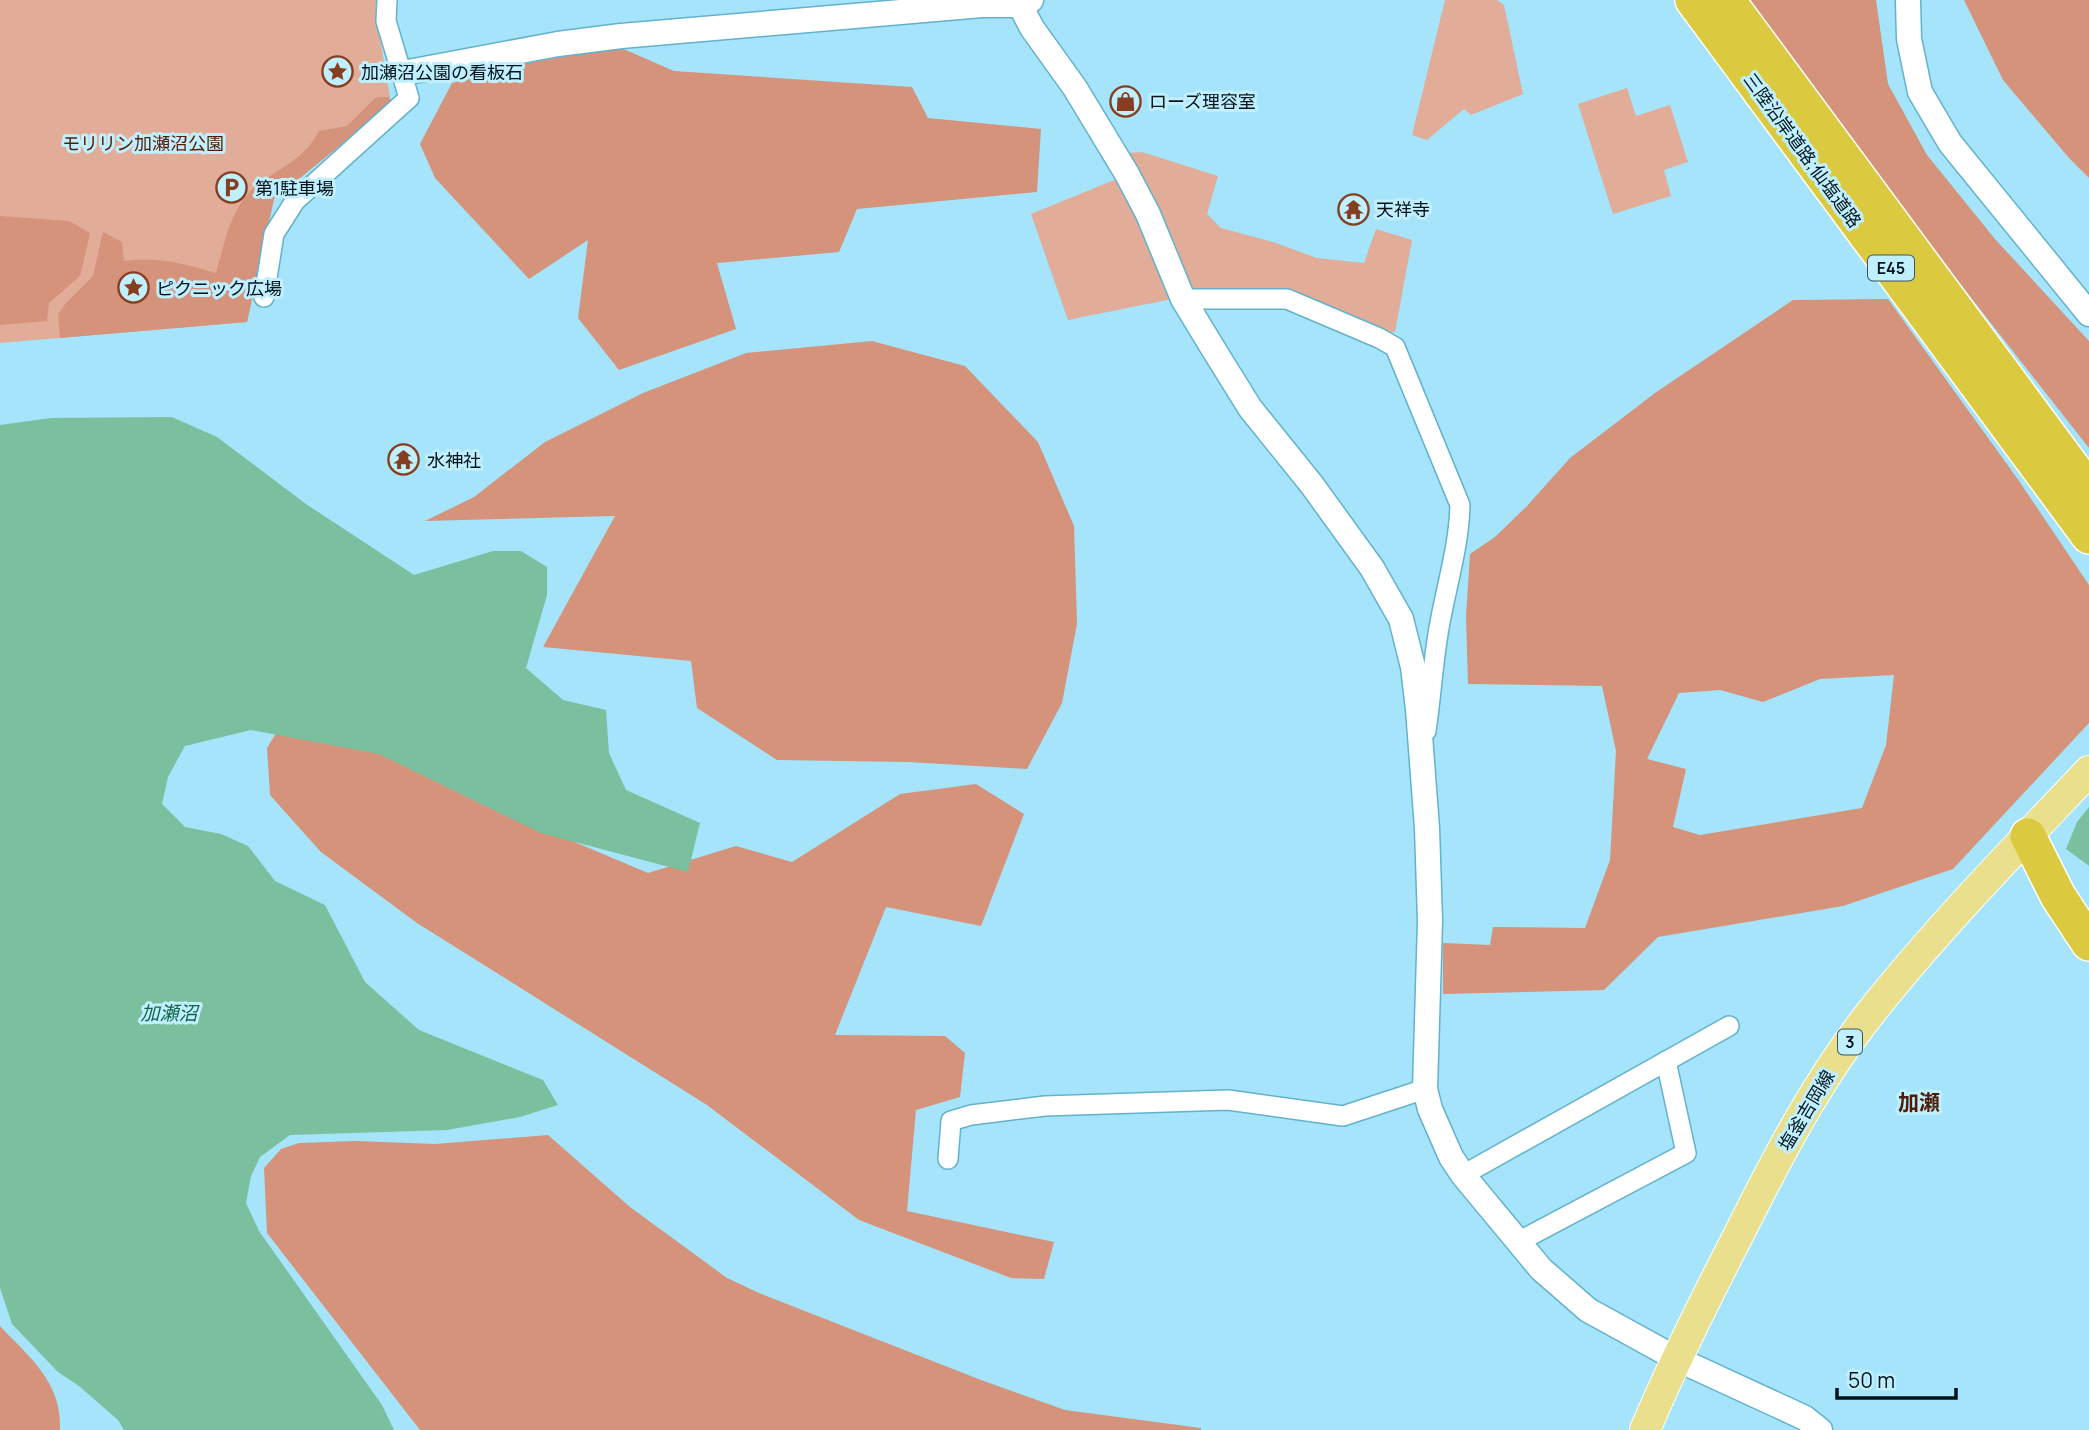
<svg xmlns="http://www.w3.org/2000/svg" width="2089" height="1430" viewBox="0 0 2089 1430" font-family="Manrope,'Noto Sans JP',sans-serif">
  <rect width="100%" height="100%" fill="#a5e4fa"/>
  <!-- green -->
  <g fill="#e1ac98">
    <polygon points="0,0 379,0 378,26 391,104 274,199 247,322 0,343"/>
    <polygon points="1445,0 1497,0 1504,5 1523,94 1471,115 1464,109 1427,140 1412,135"/>
    <polygon points="1627,88 1636,116 1670,105 1688,162 1664,170 1671,196 1613,214 1578,104"/>
    <polygon points="1142,152 1218,176 1207,214 1221,228 1273,242 1317,258 1364,263 1376,229 1412,240 1395,332 1387,332 1299,295 1192,293 1127,153"/>
    <polygon points="1119,178 1172,299 1068,320 1031,214"/>
  </g>
  <!-- forest -->
  <g fill="#d4937a" fill-rule="evenodd">
    <polygon points="1747,0 1876,0 1888,84 1927,155 1995,239 2089,341 2089,448 1968,294"/>
    <polygon points="1964,0 2089,0 2089,178 2069,158 2003,80"/>
    <polygon points="619,47 674,71 912,87 928,118 1041,129 1037,192 857,209 839,252 717,263 736,329 619,370 578,318 588,240 529,279 435,178 420,144 452,83 527,63"/>
    <path d="M379,97H389L391,104L274,199L247,322L60,338L58,314L66,303L93,276L103,232L122,242L124,261C160,257 181,263 216,273C223,249 228,221 243,200C264,171 300,168 319,131L347,126L374,99Z"/>
    <polygon points="0,216 69,221 90,233 80,276 49,303 47,321 0,325"/>
    <path d="M1888,299L2019,481L2089,585V723L1953,869L1843,906L1658,937L1604,990L1443,994V943L1490,945L1493,927L1585,928L1610,860L1616,751L1602,686L1468,684L1466,617L1470,554L1495,537L1527,506L1570,458L1655,393L1793,300ZM1894,675L1886,745L1862,808L1700,835L1673,827L1686,769L1647,759L1679,693L1720,690L1763,702L1820,679Z"/>
    <polygon points="872,341 965,366 1038,442 1074,526 1077,624 1062,703 1027,769 909,762 777,760 697,708 691,661 543,647 615,516 425,521 474,497 545,442 643,393 746,353"/>
    <polygon points="281,725 342,726 551,832 648,873 736,846 792,862 900,794 976,784 1024,814 981,926 886,907 835,1035 945,1036 965,1053 960,1097 916,1110 907,1211 1054,1242 1044,1279 1011,1278 859,1220 707,1105 417,923 321,852 270,795 267,748"/>
    <polygon points="548,1135 630,1207 727,1278 759,1293 981,1380 1065,1410 1201,1428 1201,1430 420,1430 267,1233 264,1168 281,1149 299,1143 356,1141 435,1144"/>
    <path d="M0,1326C30,1358 62,1382 60,1430H0Z"/>
  </g>
  <!-- water -->
  <g fill="#7bc09e">
    <polygon points="172,417 217,437 306,504 414,575 493,551 521,551 547,567 547,595 526,668 563,700 606,710 609,753 626,790 700,823 688,872 541,833 379,754 251,730 185,746 168,777 162,804 185,827 221,834 248,846 275,881 325,905 365,982 419,1030 543,1080 558,1105 520,1117 447,1130 290,1135 260,1157 251,1176 246,1203 259,1231 382,1405 394,1430 124,1430 118,1420 79,1386 58,1372 12,1324 0,1288 0,425 51,418"/>
    <polygon points="2089,807 2089,866 2066,849 2077,822"/>
  </g>
  <g fill="none" stroke-linecap="round" stroke-linejoin="round">
    <defs>
      <g id="minor">
        <polyline points="264,297 274,234 295,201 409,98 386,21 387,0"/>
        <path d="M1183,299H1287L1379,338L1395,347L1460,505C1459,547 1446,587 1439,628C1433,662 1431,697 1426,731"/>
        <polyline points="948,1159 951,1121 971,1115 1045,1106 1228,1100 1343,1116 1425,1089"/>
        <polyline points="1463,1175 1729,1026"/>
        <polyline points="1518,1242 1686,1153 1666,1061"/>
      </g>
      <g id="tertiary">
        <polyline points="1908,0 1909,39 1920,92 1950,143 2089,314"/>
        <polyline points="1020,5 1032,28 1075,88 1127,174 1148,214 1183,299 1214,350 1250,408 1312,485 1372,568 1401,619 1413,667 1418,709 1427,828 1430,921 1425,1089 1430,1109 1451,1157 1463,1175 1541,1269 1588,1310 1677,1359 1805,1418 1820,1430"/>
        <polyline points="403,73 558,44 621,36 982,5 1020,5 1031,0"/>
      </g>
      <path id="primary" d="M1645,1430C1673,1363 1706,1298 1739,1234C1778,1156 1818,1079 1872,1011C1938,928 2016,848 2089,771"/>
      <g id="motorway">
        <polyline points="1693,0 2089,536"/>
        <polyline points="1727,0 2089,490"/>
        <polyline points="2028,836 2058,896 2089,943"/>
      </g>
    </defs>
    <!-- minor casing -->
    <use href="#minor" stroke="#62b2cc" stroke-width="22"/>
    <!-- tertiary casing -->
    <use href="#tertiary" stroke="#62b2cc" stroke-width="27"/>
    <!-- primary casing -->
    <use href="#primary" stroke="#fff" stroke-width="32"/>
    <!-- motorway casing -->
    <use href="#motorway" stroke="#fff" stroke-width="38"/>
    <!-- minor -->
    <use href="#minor" stroke="#fff" stroke-width="19"/>
    <!-- tertiary -->
    <use href="#tertiary" stroke="#fff" stroke-width="24"/>
    <!-- primary -->
    <use href="#primary" stroke="#e9df8c" stroke-width="30"/>
    <!-- motorway -->
    <use href="#motorway" stroke="#dbc93f" stroke-width="35"/>
  </g>
  <!-- icons -->
  <defs>
    <symbol id="sight-ring" viewBox="-11 -11 22 22"><circle r="9.5" fill="#c0efff" stroke="#863e20" stroke-width="1.5"/><path d="M0-6L1.8-2.2L6-1.7L2.9 1.2L3.7 5.4L0 3.3L-3.7 5.4L-2.9 1.2L-6-1.7L-1.8-2.2Z" fill="#863e20"/></symbol>
    <symbol id="shop-ring" viewBox="-11 -11 22 22"><circle r="9.5" fill="#c0efff" stroke="#863e20" stroke-width="1.5"/><path d="M-5-2.5h2.3a2.7 3.5 0 0 1 5.4 0H5L5.5 6h-11ZM-1.5-2.5h3a1.5 2.3 0 0 0-3 0Z" fill="#863e20"/></symbol>
    <symbol id="parking-ring" viewBox="-11 -11 22 22"><circle r="9.5" fill="#c0efff" stroke="#863e20" stroke-width="1.5"/><path d="M-3.5-5.5H1a3.5 3.5 0 0 1 0 7H-1V5.5H-3.5ZM-1-3.4V-.6H.8a1.4 1.4 0 0 0 0-2.8Z" fill="#863e20"/></symbol>
    <symbol id="temple-ring" viewBox="-11 -11 22 22"><circle r="9.5" fill="#c0efff" stroke="#863e20" stroke-width="1.5"/><path d="M0-6L5-2H3V0L6.5 2.5H4V6H1.5V3h-3V6H-4V2.5H-6.5L-3 0V-2H-5Z" fill="#863e20"/></symbol>
  </defs>
  <g fill-rule="evenodd">
    <use href="#sight-ring" x="320" y="54" width="35" height="35"/>
    <use href="#shop-ring" x="1108" y="84" width="35" height="35"/>
    <use href="#parking-ring" x="214" y="170" width="35" height="35"/>
    <use href="#temple-ring" x="1336" y="192" width="35" height="35"/>
    <use href="#sight-ring" x="116" y="270" width="35" height="35"/>
    <use href="#temple-ring" x="386" y="442" width="35" height="35"/>
  </g>
  <g text-anchor="middle" dominant-baseline="central" stroke-width="6" stroke-linejoin="round" paint-order="stroke">
    <!-- shield labels -->
    <g fill="#c0efff" stroke="#3a555f" stroke-width="2">
      <rect x="1868" y="255.5" width="46" height="25" rx="5"/>
      <rect x="1838" y="1029.5" width="24" height="25" rx="5"/>
    </g>
    <g font-size="16" font-weight="bold" fill="#00131a">
      <text x="1891" y="268">E45</text>
      <text x="1850" y="1042">3</text>
    </g>
    <!-- poi labels -->
    <g font-size="18" fill="#00131a" stroke="#c0efff" text-anchor="start">
      <text x="361" y="72">加瀬沼公園の看板石</text>
      <text x="1149" y="101">ローズ理容室</text>
      <text x="255" y="188">第1駐車場</text>
      <text x="1376" y="209">天祥寺</text>
      <text x="156" y="288">ピクニック広場</text>
      <text x="427" y="460">水神社</text>
    </g>
    <!-- park labels -->
    <g font-size="18" fill="#561c01" stroke="#c0efff">
      <text x="143" y="143">モリリン加瀬沼公園</text>
    </g>
    <!-- street labels -->
    <g font-size="18" fill="#00131a" stroke="#c0efff">
      <text transform="translate(1803 150) rotate(54)">三陸沿岸道路;仙塩道路</text>
      <text transform="translate(1806 1110) rotate(-59)">塩釜吉岡線</text>
    </g>
    <!-- water labels -->
    <g font-size="19" font-style="italic" fill="#106545" stroke="#c0efff">
      <text x="169" y="1013">加瀬沼</text>
    </g>
    <!-- quarter labels -->
    <g font-size="21" font-weight="bold" fill="#4e1d08" stroke="#c0efff">
      <text x="1919" y="1102">加瀬</text>
    </g>
  </g>
  <!-- scale -->
  <path d="M1837 1388v10h119v-10" fill="none" stroke="#00131a" stroke-width="3.5"/>
  <text x="1848" y="1388" font-size="21" fill="#00131a" stroke="#c0efff" stroke-width="5" paint-order="stroke">50 m</text>
</svg>
